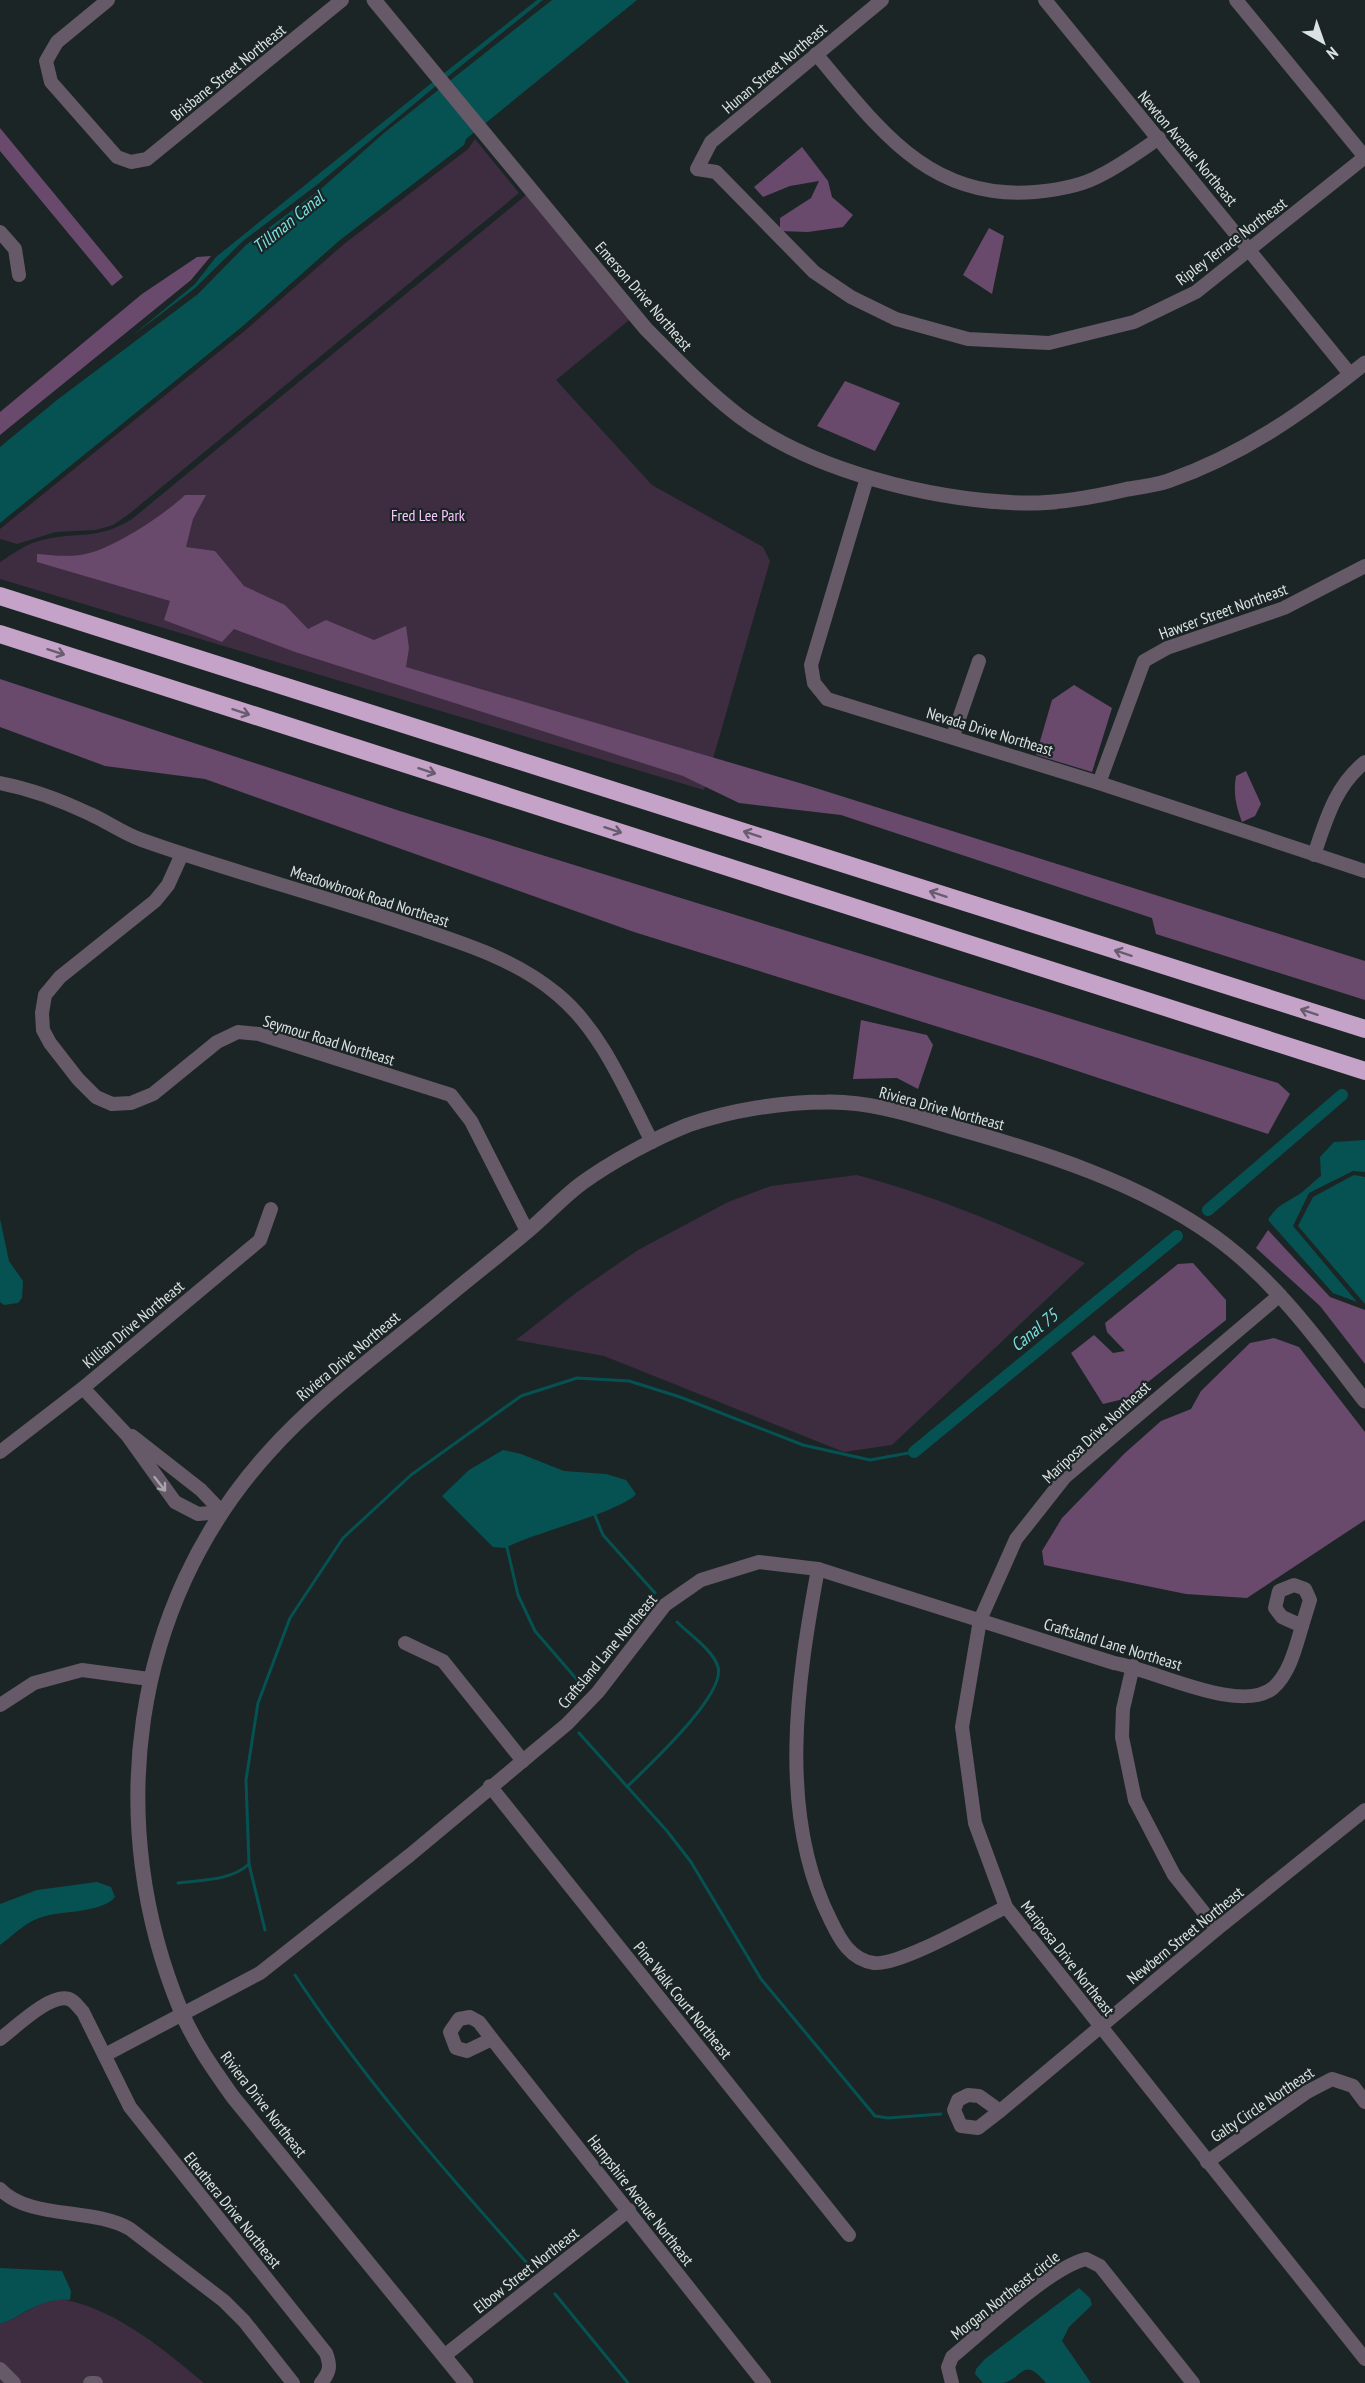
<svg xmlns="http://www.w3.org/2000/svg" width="1365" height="2383" viewBox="0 0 1365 2383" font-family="'PT Sans Narrow',sans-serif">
  <rect width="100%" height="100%" fill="#1b2525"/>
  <!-- green -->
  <g fill="#3e2c40">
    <polygon points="475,139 519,193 129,514 113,525 96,530 56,532 17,544 0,539 0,529 247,329 344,244 468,149"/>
    <path d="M531,191L633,317L556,380L652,485L763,547L770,561L704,790L0,579V562C14,553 26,544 42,540C78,531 97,541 132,519Z"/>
    <path d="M857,1175C936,1196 1011,1228 1085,1263L892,1445L844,1452L604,1356L516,1340L577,1292L638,1250L728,1202L771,1186Z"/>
    <path d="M52,2298C108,2303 161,2347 204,2383H0V2324C19,2317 34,2306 52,2298Z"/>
  </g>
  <!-- forest -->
  <g fill="#694a6c">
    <polygon points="0,128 123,277 112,286 0,151"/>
    <polygon points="802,147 828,181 832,197 853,215 843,227 808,232 780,231 780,218 811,198 819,181 790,186 763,197 754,187"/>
    <polygon points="989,228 1004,236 992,294 963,275"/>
    <polygon points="211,256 191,280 0,435 0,412 142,294 197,257"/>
    <polygon points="845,381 900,403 875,451 817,426"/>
    <path d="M185,495H206L193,519L186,547L215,551L244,586L285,605L308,629L326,620L374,640L406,626L409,648L406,667L803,784L1365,961V1000L1156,934L1152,918L841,815L739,803L683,776L295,652L234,629L222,642L164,620L170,601L37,562V554C51,555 66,557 80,555C109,552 164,515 185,495Z"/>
    <polygon points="0,679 400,811 1278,1083 1290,1094 1268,1134 1038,1058 634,932 205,779 105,766 0,727"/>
    <polygon points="1074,685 1112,708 1092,772 1036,755 1052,700"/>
    <path d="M1246,771L1261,804L1255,816L1242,822C1236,807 1233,792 1236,776Z"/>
    <polygon points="861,1020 927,1035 933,1045 918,1089 897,1078 853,1079"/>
    <polygon points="1268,1230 1330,1297 1365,1310 1365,1364 1320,1306 1256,1248"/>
    <polygon points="1193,1263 1226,1300 1226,1320 1128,1398 1103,1404 1071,1353 1094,1335 1113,1353 1125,1351 1107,1332 1105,1323 1178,1264"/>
    <polygon points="1274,1338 1299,1347 1365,1432 1365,1520 1247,1598 1186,1594 1044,1565 1042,1551 1062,1518 1125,1453 1161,1421 1191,1409 1201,1391 1250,1343"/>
  </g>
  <!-- water -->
  <g fill="#065252">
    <polygon points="537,0 543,0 446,78 443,74"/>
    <polygon points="552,0 637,0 466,139 464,145 340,240 244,325 0,523 0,447 57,400 198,294 246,245 322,188 384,133"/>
    <polygon points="434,81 437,85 318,184 243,241 194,289 132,336 195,284 216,257"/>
    <path d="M1365,1140V1172L1353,1171L1309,1193L1293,1226L1357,1302L1333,1293L1268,1220C1276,1206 1285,1203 1298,1195C1306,1190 1313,1182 1321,1176L1320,1157L1334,1142Z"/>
    <polygon points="1354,1175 1365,1177 1365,1304 1298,1226 1313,1197"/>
    <polygon points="0,1219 9,1261 23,1281 22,1298 18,1303 4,1305 0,1302"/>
    <path d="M503,1450L521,1454L564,1471L606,1474L626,1480L636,1494C621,1512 532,1533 505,1548L493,1547L442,1496L469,1470Z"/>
    <path d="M97,1882L111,1887L115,1897C101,1914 59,1910 39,1918C25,1923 12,1936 0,1945V1904L37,1890Z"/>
    <path d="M0,2268L62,2271L71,2291L70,2300C40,2297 27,2314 0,2324Z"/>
    <path d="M1079,2288L1090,2298L1092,2305L1069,2327L1062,2341L1091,2383H1046C1022,2355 1024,2379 1002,2383C996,2383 989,2383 983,2383L975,2374L976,2369L985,2359Z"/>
  </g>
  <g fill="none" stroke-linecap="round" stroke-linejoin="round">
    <!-- stream -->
    <g stroke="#065252" stroke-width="3">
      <polyline points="594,1513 603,1535 655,1593"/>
      <polyline points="506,1543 518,1595 535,1631 579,1682"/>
      <polyline points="579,1733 667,1831 691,1862 761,1979 875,2116 888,2118 941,2114"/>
      <path d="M627,1787C647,1767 726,1695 718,1667C713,1650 689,1634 677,1622"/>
      <path d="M178,1883C200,1880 231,1881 249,1864"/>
      <polyline points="265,1930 249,1864 246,1780 258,1703 290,1618 343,1538 411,1475 521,1396 577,1378 629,1381 680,1397 803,1445 870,1460 914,1452"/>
      <path d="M295,1975C363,2078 444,2170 526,2262"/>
      <polyline points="555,2294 628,2383"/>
    </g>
    <!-- canal -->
    <g stroke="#065252" stroke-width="12">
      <polyline points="1208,1210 1342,1095"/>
      <polyline points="914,1452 1177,1236"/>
    </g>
    <!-- minor -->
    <g stroke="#665968" stroke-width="14">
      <polyline points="108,0 57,42 46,61 51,82 117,157 131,162 147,159 342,0"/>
      <polyline points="882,0 711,142 697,169 716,172 814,272 851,297 896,319 968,339 1049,343 1134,322 1196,292 1365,157"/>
      <polyline points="1045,0 1350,374"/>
      <polyline points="1236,0 1365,157"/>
      <path d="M816,54C878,127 928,201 1035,192C1057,190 1082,186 1101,175C1121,165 1140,151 1159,138"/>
      <polyline points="0,232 15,249 19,275"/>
      <polyline points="867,478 811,665 814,683 827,699 1099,783 1365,871"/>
      <polyline points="953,736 979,661"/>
      <path d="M0,783C31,789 61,800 90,814C108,822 124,834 142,840C232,872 325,896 415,927C465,944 515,959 557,994C602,1031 626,1092 652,1142"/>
      <polyline points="1099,783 1144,661 1167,648 1284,608 1365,566"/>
      <polyline points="182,854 168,885 155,901 60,977 45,995 42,1013 43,1030 50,1043 78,1079 96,1097 112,1104 131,1103 153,1094 217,1042 238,1032 259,1034 451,1095 471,1121 527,1231"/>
      <path d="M1314,855C1326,820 1335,786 1365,762"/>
      <polyline points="1280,1295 1065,1477 1016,1539 980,1620 962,1727 975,1823 1006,1907 1365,2359"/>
      <polyline points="83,1388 127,1435 175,1502 198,1514 222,1512"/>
      <polyline points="132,1436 201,1490 222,1512"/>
      <polyline points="0,1452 83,1388 260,1240 271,1209"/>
      <path d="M818,1569C797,1681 777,1815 831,1921C840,1940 851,1960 874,1963C900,1966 979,1920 1006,1907"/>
      <polygon points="1294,1585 1305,1589 1310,1600 1302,1626 1282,1617 1275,1608 1279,1591"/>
      <polyline points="405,1643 443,1661 523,1761"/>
      <polyline points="1133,1666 1123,1709 1122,1737 1135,1800 1174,1875 1217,1929"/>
      <polyline points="0,1705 34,1683 82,1670 149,1679"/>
      <polyline points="490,1786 849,2235"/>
      <polygon points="470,2017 479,2022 492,2039 467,2051 456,2048 450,2032 459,2019"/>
      <path d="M0,2039C15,2028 50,1993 69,1999C75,2001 78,2007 83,2012L130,2107L326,2353C331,2366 330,2372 321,2383"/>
      <polyline points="492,2039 764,2383"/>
      <path d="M105,2055L260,1973L410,1855L567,1724L598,1692L665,1605L701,1580L759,1562L818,1569L1114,1663C1153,1669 1240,1715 1273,1688C1290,1673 1296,1646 1302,1626"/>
      <polygon points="968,2095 979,2096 1000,2111 978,2128 961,2126 954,2110 958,2100"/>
      <polyline points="1000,2111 1217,1929 1365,1810"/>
      <polyline points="1207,2162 1307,2092 1332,2079 1353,2086 1365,2102"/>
      <path d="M0,2189C30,2220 92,2207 130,2229L224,2301L244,2321L293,2383"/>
      <polyline points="444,2356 629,2210"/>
      <polyline points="0,2369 14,2383"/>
      <polyline points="90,2383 96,2383"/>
      <path d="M952,2383L948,2367L952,2357C984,2331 1049,2268 1086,2259L1100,2266L1193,2383"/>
    </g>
    <!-- tertiary -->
    <g stroke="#665968" stroke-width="15">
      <path d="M374,0L646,329C676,359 705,390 739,416C812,471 931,500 1021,503C1056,504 1095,497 1128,489C1141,487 1156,485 1168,481C1243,455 1304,412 1365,363"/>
      <path d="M466,2383L233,2097C214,2070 194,2042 181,2011C103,1824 130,1606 268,1453C317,1398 378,1354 435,1307C466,1281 498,1256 529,1230C547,1215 563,1197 582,1183C611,1162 655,1138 688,1125C731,1110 782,1102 827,1102C871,1101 915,1116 956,1128C1045,1153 1140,1183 1215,1237C1276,1281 1320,1343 1365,1401"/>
    </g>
    <!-- motorway -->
    <g stroke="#c5a2c8" stroke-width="18">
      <polyline points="0,596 1365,1029"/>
      <polyline points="0,634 1365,1071"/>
    </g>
  </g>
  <!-- one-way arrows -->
  <defs><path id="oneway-shaft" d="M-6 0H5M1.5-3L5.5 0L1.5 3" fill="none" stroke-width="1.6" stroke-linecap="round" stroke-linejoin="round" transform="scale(1.5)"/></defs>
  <g stroke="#675d6e">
    <use href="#oneway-shaft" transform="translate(56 652) rotate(18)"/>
    <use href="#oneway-shaft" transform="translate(241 712) rotate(18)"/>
    <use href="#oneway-shaft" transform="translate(427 771) rotate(18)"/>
    <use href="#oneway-shaft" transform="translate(613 830) rotate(18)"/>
    <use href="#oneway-shaft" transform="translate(752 834) rotate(-162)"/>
    <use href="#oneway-shaft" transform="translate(938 894) rotate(-162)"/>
    <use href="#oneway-shaft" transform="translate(1123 953) rotate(-162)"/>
    <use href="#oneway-shaft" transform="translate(1309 1012) rotate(-162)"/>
  </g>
  <use stroke="#a7a4ab" href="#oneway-shaft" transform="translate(160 1484) rotate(52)"/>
  <g text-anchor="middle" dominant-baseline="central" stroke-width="4.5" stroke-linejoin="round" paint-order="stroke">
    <!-- street labels -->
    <g font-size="16" fill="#dce2e2" stroke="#1b2525">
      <text transform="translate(774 68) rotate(-40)">Hunan Street Northeast</text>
      <text transform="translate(228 72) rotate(-39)">Brisbane Street Northeast</text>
      <text transform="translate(1188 148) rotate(50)">Newton Avenue Northeast</text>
      <text transform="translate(1231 241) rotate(-37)">Ripley Terrace Northeast</text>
      <text transform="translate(644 296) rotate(49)">Emerson Drive Northeast</text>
      <text transform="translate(1223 611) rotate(-20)">Hawser Street Northeast</text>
      <text transform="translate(990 731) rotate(17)">Nevada Drive Northeast</text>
      <text transform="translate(370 896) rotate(18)">Meadowbrook Road Northeast</text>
      <text transform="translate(329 1040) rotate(17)">Seymour Road Northeast</text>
      <text transform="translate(942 1108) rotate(15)">Riviera Drive Northeast</text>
      <text transform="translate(133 1324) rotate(-40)">Killian Drive Northeast</text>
      <text transform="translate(348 1356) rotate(-40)">Riviera Drive Northeast</text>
      <text transform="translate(1096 1432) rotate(-43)">Mariposa Drive Northeast</text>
      <text transform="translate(1113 1644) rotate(17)">Craftsland Lane Northeast</text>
      <text transform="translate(607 1651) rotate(-50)">Craftsland Lane Northeast</text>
      <text transform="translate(1185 1935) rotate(-39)">Newbern Street Northeast</text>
      <text transform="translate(1068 1958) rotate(52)">Mariposa Drive Northeast</text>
      <text transform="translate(683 2000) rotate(51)">Pine Walk Court Northeast</text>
      <text transform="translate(264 2104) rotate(52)">Riviera Drive Northeast</text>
      <text transform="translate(1262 2104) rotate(-34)">Galty Circle Northeast</text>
      <text transform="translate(641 2200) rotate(52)">Hampshire Avenue Northeast</text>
      <text transform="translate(233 2210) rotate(51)">Eleuthera Drive Northeast</text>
      <text transform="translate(526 2270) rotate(-38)">Elbow Street Northeast</text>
      <text transform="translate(1005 2295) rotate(-38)">Morgan Northeast circle</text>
    </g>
    <!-- park labels -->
    <g font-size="16" fill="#f9c5fe" stroke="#1b2525">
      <text x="428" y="515">Fred Lee Park</text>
    </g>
    <!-- water labels -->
    <g font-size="18" font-style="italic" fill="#78dede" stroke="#1b2525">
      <text transform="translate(288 222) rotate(-39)">Tillman Canal</text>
      <text transform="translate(1034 1330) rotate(-39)">Canal 75</text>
    </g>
  </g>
  <!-- north arrow -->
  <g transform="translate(1323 42) rotate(140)" stroke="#1b2525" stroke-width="4.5" paint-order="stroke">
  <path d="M0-4.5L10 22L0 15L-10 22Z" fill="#dce2e2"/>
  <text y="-9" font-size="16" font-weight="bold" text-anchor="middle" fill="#dce2e2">N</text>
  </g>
</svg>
